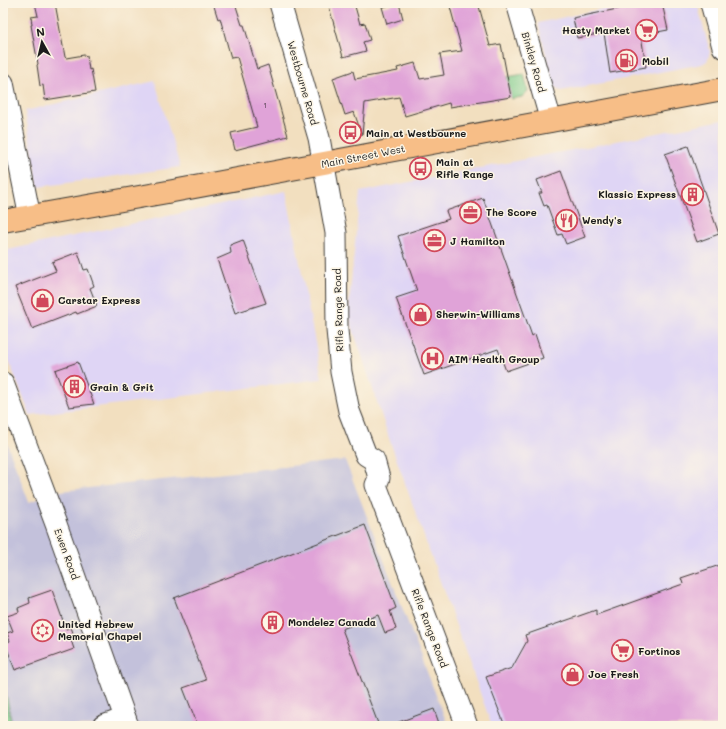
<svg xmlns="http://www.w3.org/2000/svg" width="726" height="729" viewBox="0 0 726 729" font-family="Mali,sans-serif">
  <rect width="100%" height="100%" fill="#fcf5e5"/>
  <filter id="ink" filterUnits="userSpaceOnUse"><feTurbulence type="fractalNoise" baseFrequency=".025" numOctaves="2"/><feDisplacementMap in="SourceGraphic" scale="8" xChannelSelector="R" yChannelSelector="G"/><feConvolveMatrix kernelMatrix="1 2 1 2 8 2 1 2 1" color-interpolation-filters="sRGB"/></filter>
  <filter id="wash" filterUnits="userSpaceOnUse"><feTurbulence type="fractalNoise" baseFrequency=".012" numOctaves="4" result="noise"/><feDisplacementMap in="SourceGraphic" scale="16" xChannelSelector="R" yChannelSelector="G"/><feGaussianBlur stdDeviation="0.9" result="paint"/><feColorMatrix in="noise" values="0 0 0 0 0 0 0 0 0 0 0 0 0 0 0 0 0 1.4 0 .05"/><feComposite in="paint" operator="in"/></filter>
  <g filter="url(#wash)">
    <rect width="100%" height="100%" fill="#f2dfbf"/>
    <!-- built -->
    <g fill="#dfd5f5">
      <polygon points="628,3 697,3 710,52 707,61 702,64 561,91 554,86 538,23"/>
      <polygon points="155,81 180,167 38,187 25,111"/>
      <polygon points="723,120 723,726 492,726 391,444 348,314 360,192"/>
      <polygon points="286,191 322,379 30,415 3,346 3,251"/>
    </g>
    <!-- industrial -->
    <polygon fill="#c3c1db" points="3,433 29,502 61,491 345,460 448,726 12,726 3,676"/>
    <!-- green -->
    <g fill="#7bca89" stroke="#4c7352">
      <polygon points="524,74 528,91 522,97 511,99 507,77"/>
      <polygon points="3,676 12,726 3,726"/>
    </g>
    <g id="blocks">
      <!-- building -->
      <g fill="#e0a3d8">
        <polygon points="35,3 55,3 65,57 66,58 84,55 87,56 89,70 91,69 95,92 45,100 43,85 40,86 37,65 38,64 31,25 32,25 31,17 38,16"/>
        <polygon points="213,3 235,3 242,25 244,25 257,69 268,65 288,136 235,150 231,133 257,127 237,57 231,58 220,18 218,19"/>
        <polygon points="328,3 354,3 360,24 365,23 370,40 363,42 366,51 343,57"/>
        <polygon points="399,3 403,19 387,24 382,7"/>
        <polygon points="449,3 478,3 490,46 501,44 511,97 450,107 449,103 405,116 399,97 365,103 362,135 354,112 345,115 333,78 353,71 355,79 398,71 397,68 415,63 420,79 444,75 440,54 462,51"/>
        <polygon points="647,3 662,3 668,30 641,35 646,67 610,73 604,33 577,38 573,18"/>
        <polygon points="688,146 719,234 697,242 665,154"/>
        <polygon points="561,171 585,237 566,244 562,234 558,235 547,205 544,206 539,193 542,193 537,180"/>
        <polygon points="483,198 532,336 535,334 543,358 506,371 498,349 424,375 396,298 417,291 398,236 449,219 446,211"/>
        <polygon points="243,240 266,303 235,313 217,259 231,253 230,245"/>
        <polygon points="78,252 84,270 88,269 94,286 90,288 97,306 77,314 76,312 32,329 15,287 56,271 52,262"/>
        <polygon points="78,362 94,404 69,407 55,370"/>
        <polygon points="365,525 396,608 390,611 396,629 385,633 378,615 342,629 379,726 198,726 183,688 206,680 174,598"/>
        <polygon points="723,564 723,726 505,726 486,677 512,668 527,641 525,635 596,610 596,615 683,584 681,578"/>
        <polygon points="52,590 66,629 71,627 75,639 71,640 74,649 15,670 5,643 10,641 7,633 13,631 7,616 19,612 18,608 30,603 29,598"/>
        <polygon points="434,709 440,726 392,726 391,725"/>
      </g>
    </g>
  </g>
  <g filter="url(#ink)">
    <use href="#blocks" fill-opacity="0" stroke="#3c3934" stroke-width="1"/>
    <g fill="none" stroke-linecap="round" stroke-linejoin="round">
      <defs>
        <g id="minor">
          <polyline points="280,3 319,138 336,233 337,330 341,372 349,411 366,455 374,460 379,478 376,485 467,726"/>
          <polyline points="517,3 551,121"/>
          <polyline points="711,3 723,47"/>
          <polyline points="3,83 30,217"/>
          <polyline points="3,383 56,524 128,726"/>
          <polyline points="103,726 125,718"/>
        </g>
        <polyline id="major" points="3,221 173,191 723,89"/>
      </defs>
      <!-- minor casing -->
      <use href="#minor" stroke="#3c3934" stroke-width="23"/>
      <!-- major casing -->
      <use href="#major" stroke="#3c3934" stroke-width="24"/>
      <!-- minor -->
      <use href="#minor" stroke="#fff" stroke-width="21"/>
      <!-- major -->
      <use href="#major" stroke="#f7be87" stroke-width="22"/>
    </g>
  </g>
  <!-- icons -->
  <defs>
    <symbol id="supermarket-ring" viewBox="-11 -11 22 22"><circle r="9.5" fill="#fcf5e5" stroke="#d1495b" stroke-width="1.5"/><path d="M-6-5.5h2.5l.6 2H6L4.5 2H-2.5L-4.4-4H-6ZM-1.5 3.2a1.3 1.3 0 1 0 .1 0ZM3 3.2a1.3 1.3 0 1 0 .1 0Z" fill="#d1495b"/></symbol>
    <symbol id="fuel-ring" viewBox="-11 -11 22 22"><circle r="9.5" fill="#fcf5e5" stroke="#d1495b" stroke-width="1.5"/><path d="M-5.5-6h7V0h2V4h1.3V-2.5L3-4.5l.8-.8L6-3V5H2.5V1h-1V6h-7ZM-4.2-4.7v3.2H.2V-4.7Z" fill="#d1495b"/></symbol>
    <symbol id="bus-ring" viewBox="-11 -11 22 22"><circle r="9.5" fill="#fcf5e5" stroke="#d1495b" stroke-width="1.5"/><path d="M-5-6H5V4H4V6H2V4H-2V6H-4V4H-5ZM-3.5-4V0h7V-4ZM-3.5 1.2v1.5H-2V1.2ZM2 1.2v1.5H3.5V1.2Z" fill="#d1495b"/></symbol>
    <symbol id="building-ring" viewBox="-11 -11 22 22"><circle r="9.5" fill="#fcf5e5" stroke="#d1495b" stroke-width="1.5"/><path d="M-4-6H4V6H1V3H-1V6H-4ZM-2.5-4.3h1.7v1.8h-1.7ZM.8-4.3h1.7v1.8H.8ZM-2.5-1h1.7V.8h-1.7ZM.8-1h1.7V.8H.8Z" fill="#d1495b"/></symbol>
    <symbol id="office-ring" viewBox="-11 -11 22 22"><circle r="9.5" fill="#fcf5e5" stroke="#d1495b" stroke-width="1.5"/><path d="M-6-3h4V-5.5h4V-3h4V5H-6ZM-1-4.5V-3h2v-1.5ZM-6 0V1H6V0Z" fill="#d1495b"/></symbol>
    <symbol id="restaurant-ring" viewBox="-11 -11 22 22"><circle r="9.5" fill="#fcf5e5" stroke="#d1495b" stroke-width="1.5"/><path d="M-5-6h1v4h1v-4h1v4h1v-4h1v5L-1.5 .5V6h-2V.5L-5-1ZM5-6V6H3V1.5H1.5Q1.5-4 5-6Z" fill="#d1495b"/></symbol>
    <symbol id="shop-ring" viewBox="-11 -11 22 22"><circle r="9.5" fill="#fcf5e5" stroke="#d1495b" stroke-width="1.5"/><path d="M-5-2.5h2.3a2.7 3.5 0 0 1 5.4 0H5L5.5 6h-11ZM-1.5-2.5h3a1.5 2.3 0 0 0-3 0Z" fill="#d1495b"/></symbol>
    <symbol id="hospital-ring" viewBox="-11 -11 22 22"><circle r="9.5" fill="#fcf5e5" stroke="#d1495b" stroke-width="1.5"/><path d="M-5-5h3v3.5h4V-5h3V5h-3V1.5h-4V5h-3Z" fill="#d1495b"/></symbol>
    <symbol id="synagogue-ring" viewBox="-11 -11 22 22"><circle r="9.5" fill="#fcf5e5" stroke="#d1495b" stroke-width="1.5"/><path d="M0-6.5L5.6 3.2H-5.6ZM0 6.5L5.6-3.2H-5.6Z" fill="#d1495b"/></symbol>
  </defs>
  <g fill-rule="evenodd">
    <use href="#supermarket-ring" x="634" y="18" width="25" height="25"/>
    <use href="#fuel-ring" x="614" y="48" width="25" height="25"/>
    <use href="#bus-ring" x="338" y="120" width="25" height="25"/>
    <use href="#bus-ring" x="408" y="156" width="25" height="25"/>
    <use href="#building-ring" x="680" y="182" width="25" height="25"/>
    <use href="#office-ring" x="458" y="200" width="25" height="25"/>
    <use href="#restaurant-ring" x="554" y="208" width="25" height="25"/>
    <use href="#office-ring" x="422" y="228" width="25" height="25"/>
    <use href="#shop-ring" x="30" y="288" width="25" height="25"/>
    <use href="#shop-ring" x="408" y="302" width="25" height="25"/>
    <use href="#hospital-ring" x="420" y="346" width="25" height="25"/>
    <use href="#building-ring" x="62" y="374" width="25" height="25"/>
    <use href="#building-ring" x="260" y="610" width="25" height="25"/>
    <use href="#synagogue-ring" x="30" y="618" width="25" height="25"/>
    <use href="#supermarket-ring" x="610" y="638" width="25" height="25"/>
    <use href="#shop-ring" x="560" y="662" width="25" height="25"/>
  </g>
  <g text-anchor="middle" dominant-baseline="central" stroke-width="3" stroke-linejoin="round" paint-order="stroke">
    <!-- number labels -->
    <g font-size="8" fill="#4d3e4b">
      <text x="265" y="105">1</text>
    </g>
    <!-- poi labels -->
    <g font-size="10" font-weight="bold" fill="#1c1c1c" stroke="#fcf5e5" text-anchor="start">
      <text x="630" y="30" text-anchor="end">Hasty Market</text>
      <text x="642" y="61">Mobil</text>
      <text x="366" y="133">Main at Westbourne</text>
      <text x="436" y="162">Main at<tspan x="436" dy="12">Rifle Range</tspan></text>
      <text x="676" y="194" text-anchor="end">Klassic Express</text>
      <text x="486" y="212">The Score</text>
      <text x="582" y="220">Wendy's</text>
      <text x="450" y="241">J Hamilton</text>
      <text x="58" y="300">Carstar Express</text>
      <text x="436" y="314">Sherwin-Williams</text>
      <text x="448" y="359">AIM Health Group</text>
      <text x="90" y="387">Grain &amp; Grit</text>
      <text x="288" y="622">Mondelez Canada</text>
      <text x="58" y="624">United Hebrew<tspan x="58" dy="12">Memorial Chapel</tspan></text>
      <text x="638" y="651">Fortinos</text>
      <text x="588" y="674">Joe Fresh</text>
    </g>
    <!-- street labels -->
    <g font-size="10" fill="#1c1c1c" stroke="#fcf5e5">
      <text transform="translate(534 62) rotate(74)">Binkley Road</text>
      <text transform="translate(303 83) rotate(74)">Westbourne Road</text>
      <text transform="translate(363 156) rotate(-11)">Main Street West</text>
      <text transform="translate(338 310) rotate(-92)">Rifle Range Road</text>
      <text transform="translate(67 554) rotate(70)">Ewen Road</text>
      <text transform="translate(430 628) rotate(69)">Rifle Range Road</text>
    </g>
  </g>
  <!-- margin -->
  <rect width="726" height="729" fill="none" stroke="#fcf5e5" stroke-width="16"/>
  <!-- north arrow -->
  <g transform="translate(42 42) rotate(352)" stroke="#fcf5e5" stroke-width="3" paint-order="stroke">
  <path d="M0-3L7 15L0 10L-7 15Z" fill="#1c1c1c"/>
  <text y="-6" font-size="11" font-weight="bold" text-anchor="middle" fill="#1c1c1c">N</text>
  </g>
</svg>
